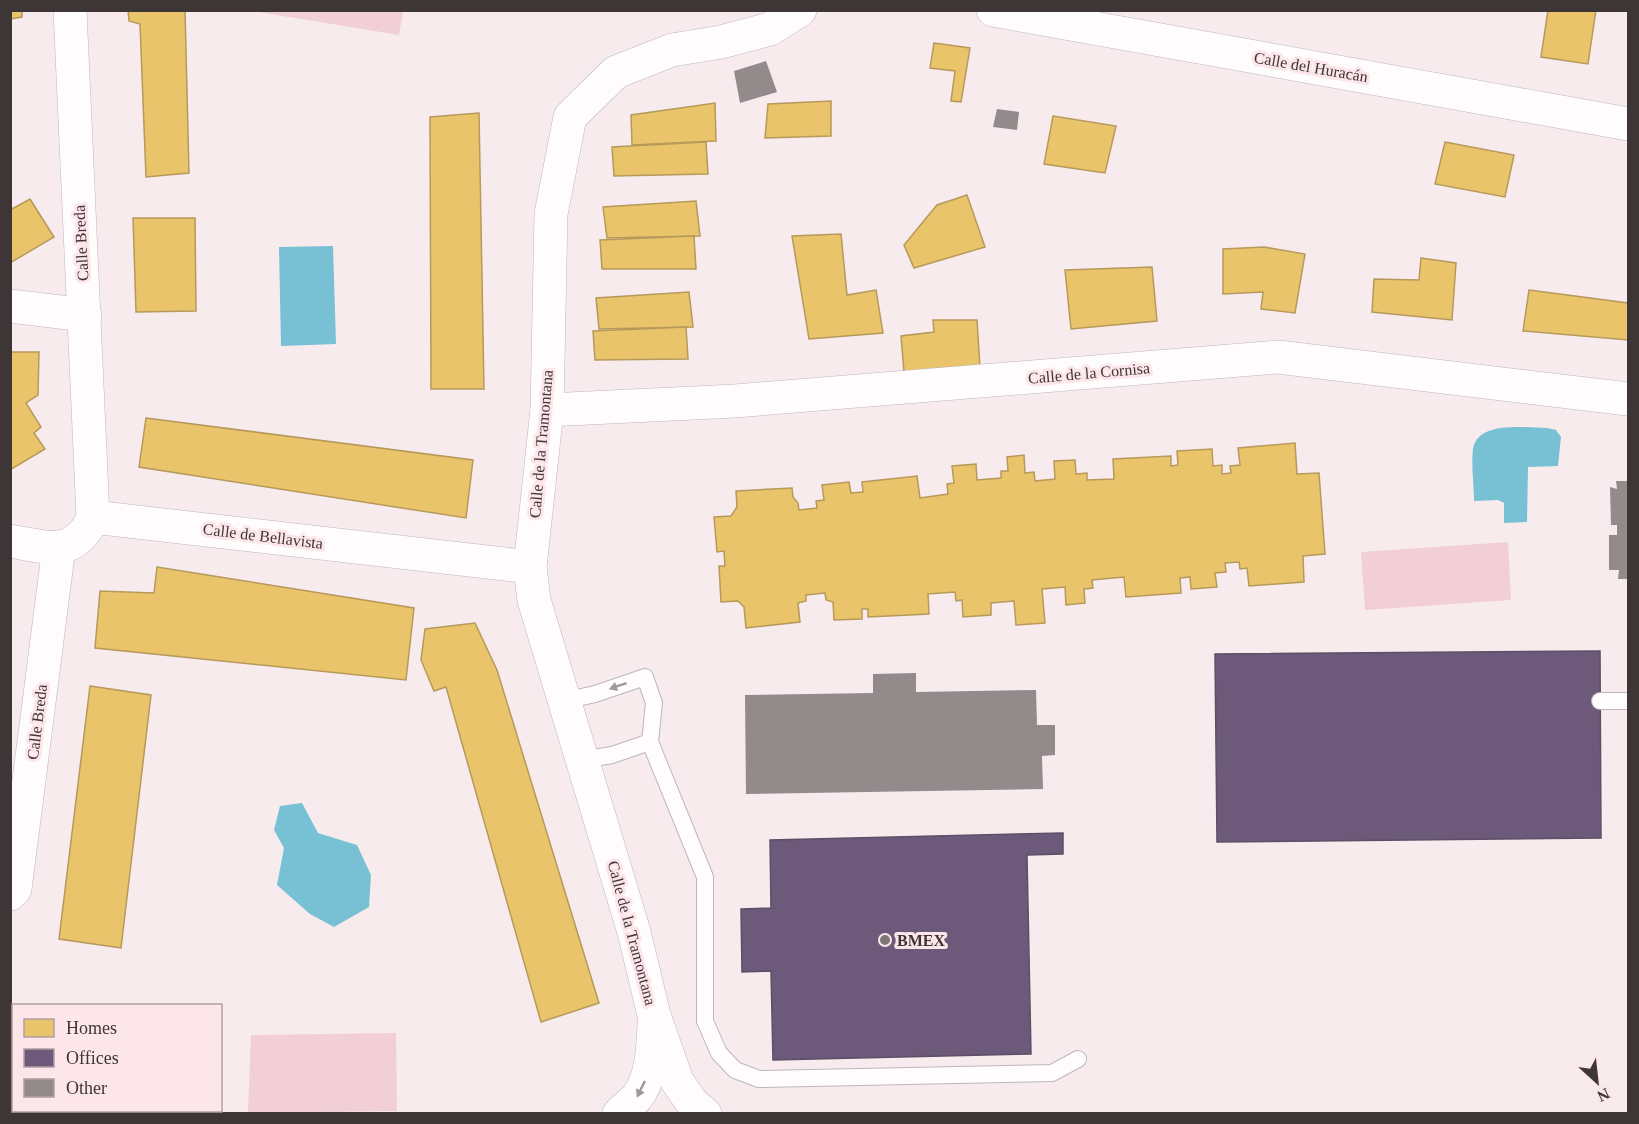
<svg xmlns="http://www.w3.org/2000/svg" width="1639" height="1124" viewBox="0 0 1639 1124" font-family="Georgia,serif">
  <rect width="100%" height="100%" fill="#f8ebee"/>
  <!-- green -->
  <g fill="#f2ced6">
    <polygon points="252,11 252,10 403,11 399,35"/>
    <polygon points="1508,542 1511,600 1365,610 1361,552"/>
    <polygon points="396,1033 397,1111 248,1113 251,1035"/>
  </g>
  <!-- water -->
  <g fill="#78c0d3">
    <polygon points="333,246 336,344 281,346 279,247"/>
    <path d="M1547,428L1556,430L1561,437L1558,466L1528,467L1527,522L1504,523V503L1498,500L1474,501C1474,484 1471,465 1473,449C1478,420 1526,428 1547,428Z"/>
    <polygon points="302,803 318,833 357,845 371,875 369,907 334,927 310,914 277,885 284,848 274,830 280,806"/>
  </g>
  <!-- homes -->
  <g fill="#e9c46a" stroke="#b6995b" stroke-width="1.5">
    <polygon points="10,10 22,10 22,17 10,19"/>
    <polygon points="128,10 185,10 189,173 146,177 140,24 129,21"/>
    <polygon points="1548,10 1596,10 1588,64 1541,57"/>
    <polygon points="934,43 970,48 961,102 951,101 955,71 930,68"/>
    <polygon points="831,101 831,136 765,138 768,104"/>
    <polygon points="715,103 716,141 632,145 631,115"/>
    <polygon points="479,113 484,389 431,389 430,117"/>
    <polygon points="1053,116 1116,126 1105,173 1044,164"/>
    <polygon points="706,142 708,174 614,176 612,147"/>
    <polygon points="1445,142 1514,155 1505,197 1435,184"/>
    <polygon points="967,195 985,247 914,268 904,245 937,205"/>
    <polygon points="30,199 54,237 10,263 10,210"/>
    <polygon points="696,201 700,236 607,238 603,207"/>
    <polygon points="133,218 195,218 196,311 136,312"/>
    <polygon points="841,234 847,295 876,290 883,333 809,339 792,236"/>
    <polygon points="694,236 696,269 602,269 600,240"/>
    <polygon points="1264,247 1305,254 1295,313 1261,309 1263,292 1223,294 1223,249"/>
    <polygon points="1421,258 1456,263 1452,320 1372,312 1374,279 1419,280"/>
    <polygon points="1152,267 1157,321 1071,329 1065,270"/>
    <polygon points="1529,290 1628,303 1628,340 1523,331"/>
    <polygon points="689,292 693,327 599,329 596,298"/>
    <polygon points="933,320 977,320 980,367 904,372 901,336 934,332"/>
    <polygon points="686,327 688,359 595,360 593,331"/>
    <polygon points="10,352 39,352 38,395 26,403 41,427 34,433 45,449 10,470"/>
    <polygon points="146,418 473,460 466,518 139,467"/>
    <polygon points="1295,443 1297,474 1319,473 1325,554 1303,556 1304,582 1249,586 1247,568 1240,569 1239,562 1225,563 1226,572 1215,573 1217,587 1191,589 1190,577 1180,578 1181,593 1126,597 1124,577 1092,580 1093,588 1084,589 1085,603 1066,605 1065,587 1042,589 1045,623 1016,625 1014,601 991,603 991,615 963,617 962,600 956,601 955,592 928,594 929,614 868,617 868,609 862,609 862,619 834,620 833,602 826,600 825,593 806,595 806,601 798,603 800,622 746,628 744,607 738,601 721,602 719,566 725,566 724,551 717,552 714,517 731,516 737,507 736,491 792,488 793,497 798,503 799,510 817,508 816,501 824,500 822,485 849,482 851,493 863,492 862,482 917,476 920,498 948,494 947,484 954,483 952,466 976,464 977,480 1001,478 1001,471 1008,471 1007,457 1024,455 1025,473 1034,472 1035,481 1055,479 1054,461 1075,460 1076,474 1087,473 1087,480 1114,479 1113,459 1171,456 1171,466 1178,465 1177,451 1212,449 1213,466 1222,465 1222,474 1231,473 1230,466 1240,465 1238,448"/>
    <polygon points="157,567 414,608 406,680 95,648 100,591 154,593"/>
    <polygon points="475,623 497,670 599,1003 541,1022 446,687 434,691 421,660 425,629"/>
    <polygon points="90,686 151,695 121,948 59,939"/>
  </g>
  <!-- offices -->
  <g fill="#6d597a" stroke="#5f4e66" stroke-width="1.5">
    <polygon points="1600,651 1601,838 1217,842 1215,654"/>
    <polygon points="1063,833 1063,854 1027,855 1031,1054 773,1060 771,971 742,972 741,909 771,908 770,840"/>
  </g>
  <!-- building -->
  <g fill="#938a8c">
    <polygon points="766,61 777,92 740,103 734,71"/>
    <polygon points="997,109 1019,112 1017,130 993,127"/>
    <polygon points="1616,481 1628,481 1628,579 1618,579 1619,570 1609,570 1609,535 1617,535 1617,525 1611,525 1610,487 1617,489"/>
    <polygon points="916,673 916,692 1036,690 1037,725 1055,725 1055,755 1042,756 1043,789 746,794 745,695 873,693 873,674"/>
  </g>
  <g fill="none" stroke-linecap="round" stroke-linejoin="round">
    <defs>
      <g id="service">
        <polyline points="564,701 595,694 645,677 654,703 650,742 705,877 705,1021 719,1053 735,1070 759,1079 1052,1073 1078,1059"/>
        <polyline points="1600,701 1628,701"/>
        <polyline points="582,760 612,755 650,742"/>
      </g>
      <g id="minor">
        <polyline points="70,10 93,517"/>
        <polyline points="993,10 1628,124"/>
        <polyline points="10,306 85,315"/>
        <polyline points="547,410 735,401 1278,357 1628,399"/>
        <path d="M10,541C24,543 46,549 58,547C75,546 88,531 93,517L530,567"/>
        <polyline points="10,894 15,889 59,547"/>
        <path d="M619,1114C624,1108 632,1103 637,1097C652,1078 653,1048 654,1026"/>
        <polyline points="705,1114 692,1103 677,1081 654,1015 634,932 534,600 530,567 547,410 551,214 570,117 616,72 672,50 721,42 770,29 800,10"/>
      </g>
    </defs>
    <!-- service casing -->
    <use href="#service" stroke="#bfb6b8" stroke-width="18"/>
    <!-- minor casing -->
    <use href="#minor" stroke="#bfb6b8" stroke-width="34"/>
    <!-- service -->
    <use href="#service" stroke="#fefcfc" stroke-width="16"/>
    <!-- minor -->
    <use href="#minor" stroke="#fefcfc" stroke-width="33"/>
    <defs>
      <g id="rail">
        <polyline points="10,1070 14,1073"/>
        <polyline points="10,1092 14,1094"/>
        <polyline points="34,1110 38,1114"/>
        <polyline points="60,1110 64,1114"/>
      </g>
    </defs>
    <!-- rail casing -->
    <use href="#rail" stroke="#cfcccd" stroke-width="7"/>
    <!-- rail -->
    <use href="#rail" stroke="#fde6ea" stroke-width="4.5" stroke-dasharray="14" stroke-linecap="butt"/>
  </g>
  <!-- one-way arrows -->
  <defs><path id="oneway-solid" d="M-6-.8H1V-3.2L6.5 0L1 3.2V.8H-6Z" transform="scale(1.5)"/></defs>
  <g fill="#9e989a">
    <use href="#oneway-solid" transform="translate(618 686) rotate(161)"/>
    <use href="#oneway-solid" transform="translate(641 1089) rotate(116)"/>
  </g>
  <!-- markers -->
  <circle fill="#7f7577" stroke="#fde6ea" stroke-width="2" cx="885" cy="940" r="6"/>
  <g text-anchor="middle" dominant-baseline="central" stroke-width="6" stroke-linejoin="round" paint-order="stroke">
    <!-- street labels -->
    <g font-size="16" fill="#3e3537" stroke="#fde6ea">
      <text transform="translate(1311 67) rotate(10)">Calle del Huracán</text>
      <text transform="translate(81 243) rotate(-93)">Calle Breda</text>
      <text transform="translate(1089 373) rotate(-5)">Calle de la Cornisa</text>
      <text transform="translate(541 444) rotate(-85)">Calle de la Tramontana</text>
      <text transform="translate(263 536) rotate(7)">Calle de Bellavista</text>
      <text transform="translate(37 722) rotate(-83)">Calle Breda</text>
      <text transform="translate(632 933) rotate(75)">Calle de la Tramontana</text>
    </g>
    <!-- poi labels -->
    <g font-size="16" font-weight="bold" fill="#3e3537" stroke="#fde6ea" text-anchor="start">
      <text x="897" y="940">BMEX</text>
    </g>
  </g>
  <!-- border -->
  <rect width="1639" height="1124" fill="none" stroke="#3e3537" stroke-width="24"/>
  <!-- legend -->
  <rect x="12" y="1004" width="210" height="108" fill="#fde6ea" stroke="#b19fa2" stroke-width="1.5"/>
  <rect x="24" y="1019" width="30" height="18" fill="#e9c46a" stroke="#b19fa2" stroke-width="1.5"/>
  <text x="66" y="1034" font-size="18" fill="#3e3537">Homes</text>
  <rect x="24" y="1049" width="30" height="18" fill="#6d597a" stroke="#b19fa2" stroke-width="1.5"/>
  <text x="66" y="1064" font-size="18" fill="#3e3537">Offices</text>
  <rect x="24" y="1079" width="30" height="18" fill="#938a8c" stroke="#b19fa2" stroke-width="1.5"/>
  <text x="66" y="1094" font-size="18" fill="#3e3537">Other</text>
  <!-- north arrow -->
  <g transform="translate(1597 1082) rotate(153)" stroke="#fde6ea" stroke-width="4.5" paint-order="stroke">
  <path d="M0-4.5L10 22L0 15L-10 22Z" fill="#3e3537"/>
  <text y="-9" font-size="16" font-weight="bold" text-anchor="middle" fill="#3e3537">N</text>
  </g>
</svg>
